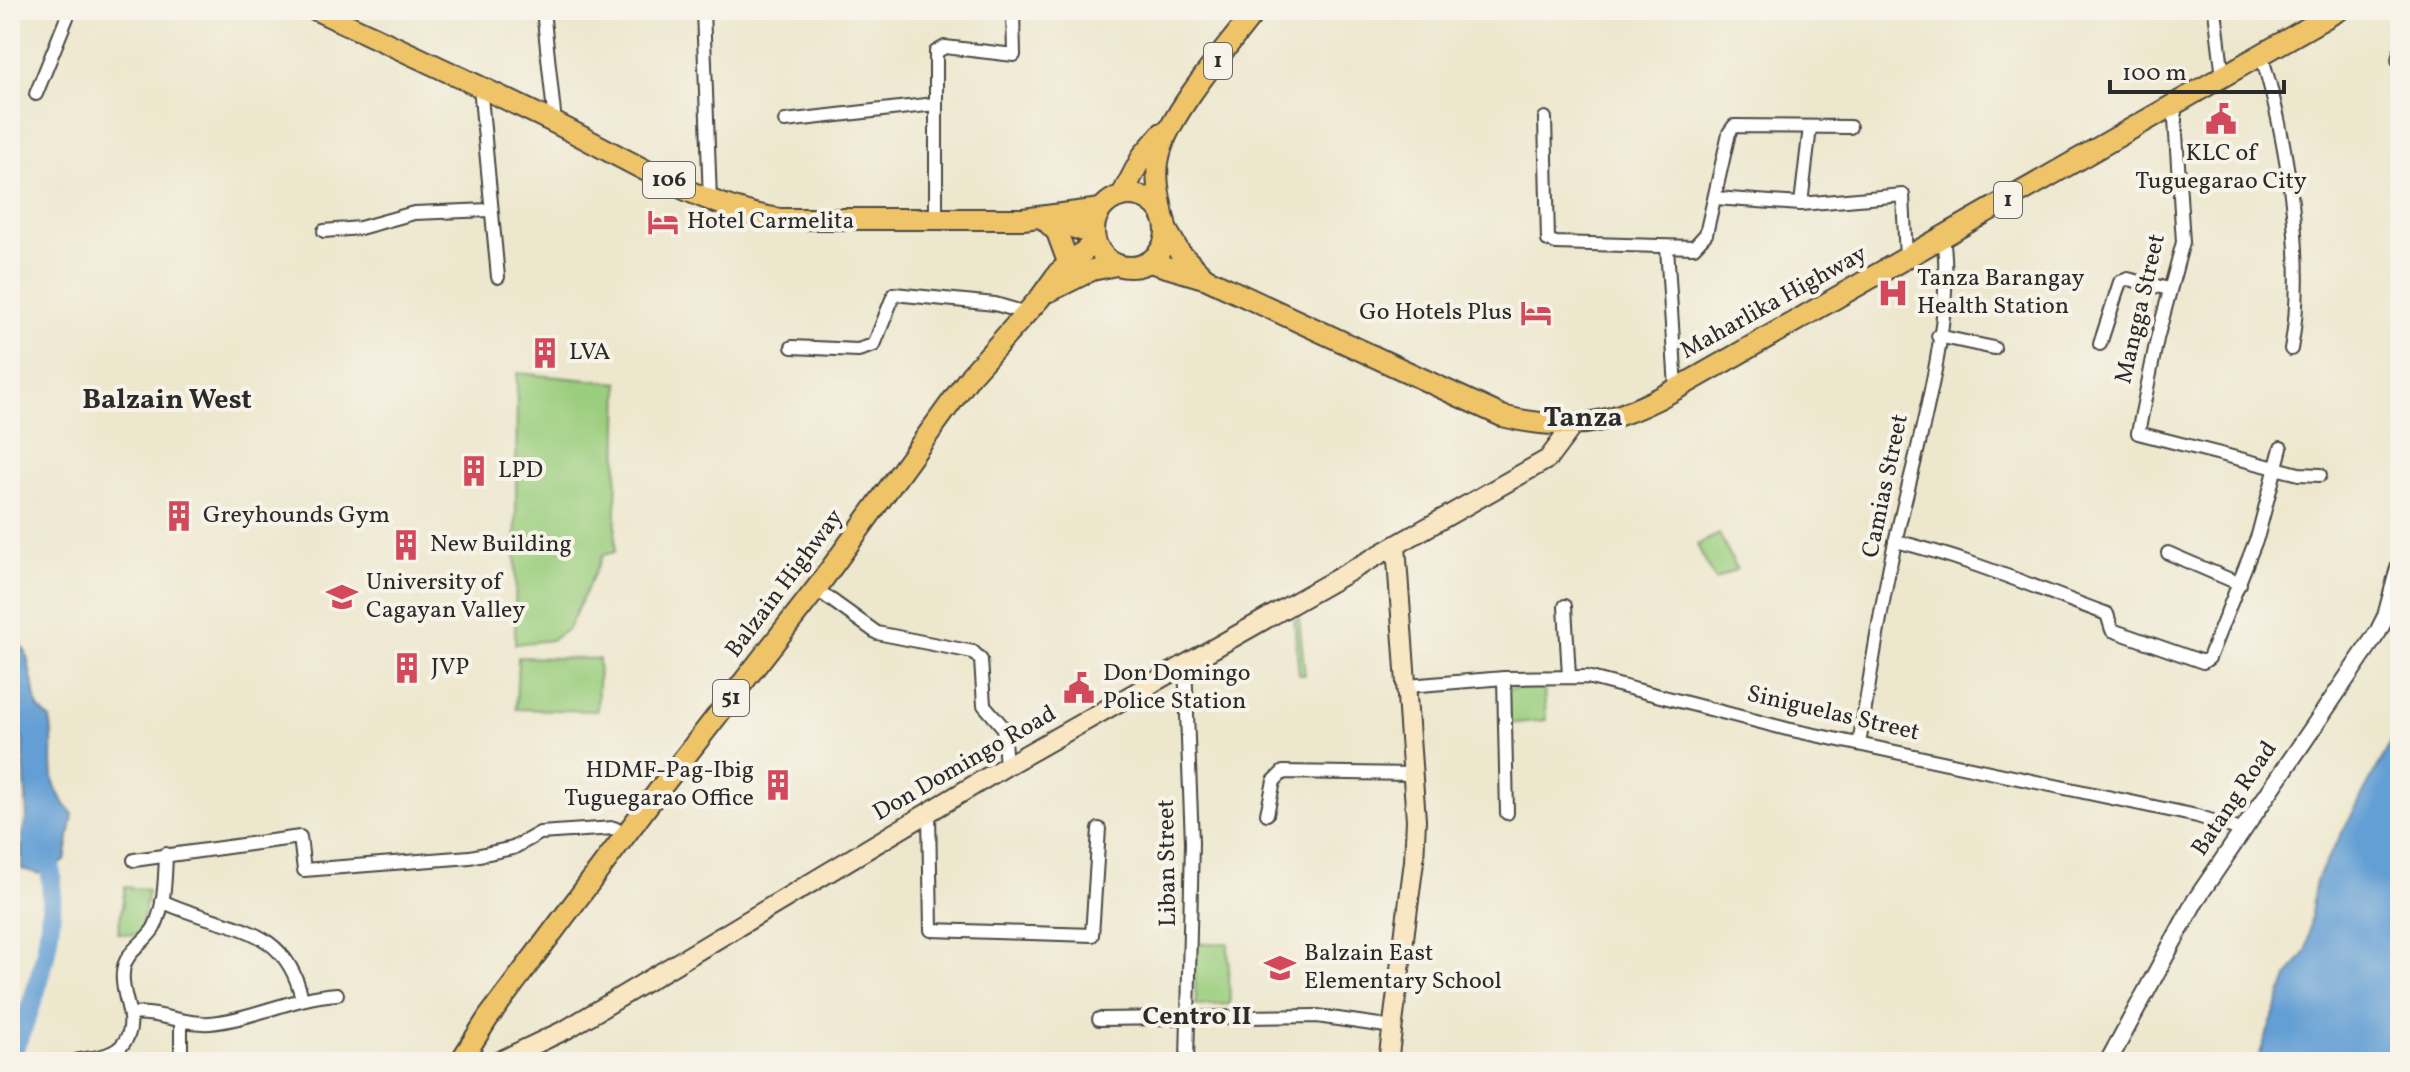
<svg xmlns="http://www.w3.org/2000/svg" width="2410" height="1072" viewBox="0 0 2410 1072" font-family="Vollkorn,serif">
  <rect width="100%" height="100%" fill="#f7f3e8"/>
  <filter id="ink" filterUnits="userSpaceOnUse"><feTurbulence type="fractalNoise" baseFrequency=".0125" numOctaves="2"/><feDisplacementMap in="SourceGraphic" scale="16" xChannelSelector="R" yChannelSelector="G"/><feConvolveMatrix kernelMatrix="1 2 1 2 8 2 1 2 1" color-interpolation-filters="sRGB"/></filter>
  <filter id="wash" filterUnits="userSpaceOnUse"><feTurbulence type="fractalNoise" baseFrequency=".006" numOctaves="4" result="noise"/><feDisplacementMap in="SourceGraphic" scale="32" xChannelSelector="R" yChannelSelector="G"/><feGaussianBlur stdDeviation="1.8" result="paint"/><feColorMatrix in="noise" values="0 0 0 0 0 0 0 0 0 0 0 0 0 0 0 0 0 1.4 0 .05"/><feComposite in="paint" operator="in"/></filter>
  <g filter="url(#wash)">
    <rect width="100%" height="100%" fill="#ede7cd"/>
    <!-- green -->
    <g fill="#9acd7d" stroke="#627c54" stroke-width="2">
      <polygon points="517,373 619,383 615,552 603,555 568,629 551,640 515,644"/>
      <polygon points="1719,534 1737,569 1715,580 1697,545"/>
      <polygon points="1299,618 1305,675 1299,675 1294,620"/>
      <polygon points="518,657 599,659 597,711 516,709"/>
      <polygon points="1544,686 1546,720 1507,724 1505,689"/>
      <polygon points="125,887 148,890 140,936 118,933"/>
      <polygon points="1228,943 1230,1004 1196,1006 1194,944"/>
    </g>
    <!-- water -->
    <g fill="#649fd4" stroke="#486580" stroke-width="2">
      <path d="M10,554L18,588L17,640L26,652L38,708L50,719C58,757 40,779 73,814L65,861L39,874L22,869V835L27,815L23,739L10,729Z"/>
      <polygon points="2400,726 2400,1062 2257,1062 2287,978 2307,950 2315,882"/>
    </g>
    <g fill="none" stroke-linecap="round" stroke-linejoin="round">
      <!-- river -->
      <path stroke="#649fd4" stroke-width="20" d="M10,1057C41,990 60,921 48,846"/>
    </g>
  </g>
  <g filter="url(#ink)">
    <g fill="none" stroke-linecap="round" stroke-linejoin="round">
      <defs>
        <g id="minor">
          <polyline points="543,10 555,123"/>
          <polyline points="703,10 710,200"/>
          <polyline points="2215,10 2223,77"/>
          <path d="M2261,54C2287,138 2307,263 2291,349"/>
          <polyline points="2398,60 2400,51"/>
          <polyline points="480,86 498,277"/>
          <polyline points="36,94 70,10"/>
          <polyline points="2174,103 2183,242 2157,339 2138,433 2299,474 2320,475"/>
          <polyline points="1545,118 1548,240 1556,243 1694,247 1706,234 1729,133 1734,126 1850,127"/>
          <polyline points="785,121 935,104"/>
          <polyline points="1715,198 1801,204 1903,195 1906,259"/>
          <polyline points="1801,204 1810,127"/>
          <polyline points="936,219 936,52 945,47 1014,55 1013,10"/>
          <polyline points="324,231 360,228 414,213 490,210"/>
          <polyline points="1667,247 1676,388"/>
          <polyline points="1938,336 1994,348"/>
          <polyline points="2100,344 2120,282 2128,279 2169,289"/>
          <polyline points="792,347 858,350 874,345 894,294 995,304 1026,313"/>
          <path d="M1895,541C1968,558 2036,588 2107,614L2112,630L2203,662L2209,658L2258,535L2281,448"/>
          <polyline points="2168,553 2240,584"/>
          <polyline points="816,589 877,633 973,652 981,660 984,705 1003,727 1006,766"/>
          <polyline points="1565,606 1569,676"/>
          <polyline points="1185,663 1192,842 1187,1062"/>
          <polyline points="1504,678 1507,813"/>
          <polyline points="1408,686 1504,678 1587,677 1787,729 2197,816 2244,831"/>
          <path d="M1859,744C1871,675 1880,606 1896,538C1915,454 1956,322 1943,237"/>
          <polyline points="929,812 931,930 1092,935 1099,829"/>
          <polyline points="1267,814 1274,781 1283,772 1413,774"/>
          <polyline points="134,860 300,837 304,870 470,857 513,848 540,833 614,828 627,835"/>
          <path d="M162,901C223,931 285,920 302,999"/>
          <path d="M131,1014C159,1011 183,1025 210,1023C253,1019 293,997 337,994"/>
          <polyline points="1099,1019 1317,1016 1393,1027"/>
          <polyline points="181,1021 181,1062"/>
          <path d="M72,1062C87,1057 111,1059 123,1044C141,1021 120,998 123,973C124,952 144,944 154,928C165,906 165,878 166,854"/>
        </g>
        <polyline id="tertiary" points="2108,1062 2195,901 2378,632 2386,616 2400,564"/>
        <g id="secondary">
          <polyline points="498,1062 567,1029 1006,766 1548,459 1572,427"/>
          <polyline points="1388,1062 1414,861 1416,820 1396,546"/>
        </g>
        <g id="primary">
          <polyline points="1166,229 1180,253 1204,277"/>
          <path d="M1149,262L1207,279L1502,416C1602,442 1648,404 1731,358L2339,10"/>
          <polyline points="1050,291 1092,270 1116,265"/>
          <polyline points="460,1062 488,1018 663,785 816,589 971,375 1040,298 1058,273 1095,242"/>
        </g>
        <g id="trunk">
          <path d="M316,10C395,47 474,83 553,122C626,158 699,207 780,219H1023L1101,209"/>
          <circle cx="1130" cy="231" r="36"/>
          <polyline points="1122,195 1143,155 1162,133"/>
          <path d="M1163,215C1159,194 1154,174 1160,153C1170,112 1229,45 1256,10"/>
          <polyline points="1042,217 1093,234"/>
          <polyline points="1042,217 1057,232 1068,262"/>
        </g>
      </defs>
      <!-- minor casing -->
      <use href="#minor" stroke="#484743" stroke-width="16"/>
      <!-- tertiary casing -->
      <use href="#tertiary" stroke="#484743" stroke-width="20"/>
      <!-- secondary casing -->
      <use href="#secondary" stroke="#484743" stroke-width="22"/>
      <!-- primary casing -->
      <use href="#primary" stroke="#484743" stroke-width="24"/>
      <!-- trunk casing -->
      <use href="#trunk" stroke="#484743" stroke-width="24"/>
      <!-- minor -->
      <use href="#minor" stroke="#fff" stroke-width="12"/>
      <!-- tertiary -->
      <use href="#tertiary" stroke="#fff" stroke-width="16"/>
      <!-- secondary -->
      <use href="#secondary" stroke="#f9e7c3" stroke-width="18"/>
      <!-- primary -->
      <use href="#primary" stroke="#efc469" stroke-width="20"/>
      <!-- trunk -->
      <use href="#trunk" stroke="#efc469" stroke-width="20"/>
    </g>
  </g>
  <!-- icons -->
  <defs>
    <symbol id="civic-bare" viewBox="-9 -9 18 18"><path d="M-.6-6.5H3V-4.5H.6V-3L4-1V1h2V6H-6V1h2V-1L-.6-3ZM-1.2 2.5V6h2.4V2.5Z" fill="#d1495b" stroke="#f7f3e8" stroke-width="2.5" paint-order="stroke"/></symbol>
    <symbol id="hotel-bare" viewBox="-9 -9 18 18"><path d="M-6-4.5h1.5V1H6V5H4.5V3h-9V5H-6ZM-4 0a1.8 1.8 0 1 1 3.6 0ZM.5 0V-2.5h3Q6-2.5 6 0Z" fill="#d1495b" stroke="#f7f3e8" stroke-width="2.5" paint-order="stroke"/></symbol>
    <symbol id="hospital-bare" viewBox="-9 -9 18 18"><path d="M-5-5h3v3.5h4V-5h3V5h-3V1.5h-4V5h-3Z" fill="#d1495b" stroke="#f7f3e8" stroke-width="2.5" paint-order="stroke"/></symbol>
    <symbol id="building-bare" viewBox="-9 -9 18 18"><path d="M-4-6H4V6H1V3H-1V6H-4ZM-2.5-4.3h1.7v1.8h-1.7ZM.8-4.3h1.7v1.8H.8ZM-2.5-1h1.7V.8h-1.7ZM.8-1h1.7V.8H.8Z" fill="#d1495b" stroke="#f7f3e8" stroke-width="2.5" paint-order="stroke"/></symbol>
    <symbol id="university-bare" viewBox="-9 -9 18 18"><path d="M0-5L7-2L0 1L-7-2ZM-4 1L0 2.5L4 1V4Q0 6-4 4Z" fill="#d1495b" stroke="#f7f3e8" stroke-width="2.5" paint-order="stroke"/></symbol>
    <symbol id="school-bare" viewBox="-9 -9 18 18"><path d="M0-5L7-2L0 1L-7-2ZM-4 1L0 2.5L4 1V4Q0 6-4 4Z" fill="#d1495b" stroke="#f7f3e8" stroke-width="2.5" paint-order="stroke"/></symbol>
  </defs>
  <g fill-rule="evenodd">
    <use href="#civic-bare" x="2199" y="97" width="44" height="44"/>
    <use href="#hotel-bare" x="641" y="200" width="44" height="44"/>
    <use href="#hospital-bare" x="1871" y="271" width="44" height="44"/>
    <use href="#hotel-bare" x="1514" y="291" width="44" height="44"/>
    <use href="#building-bare" x="523" y="331" width="44" height="44"/>
    <use href="#building-bare" x="452" y="449" width="44" height="44"/>
    <use href="#building-bare" x="157" y="494" width="44" height="44"/>
    <use href="#building-bare" x="384" y="523" width="44" height="44"/>
    <use href="#university-bare" x="320" y="575" width="44" height="44"/>
    <use href="#building-bare" x="385" y="646" width="44" height="44"/>
    <use href="#civic-bare" x="1057" y="666" width="44" height="44"/>
    <use href="#building-bare" x="756" y="763" width="44" height="44"/>
    <use href="#school-bare" x="1258" y="946" width="44" height="44"/>
  </g>
  <g text-anchor="middle" dominant-baseline="central" stroke-width="8" stroke-linejoin="round" paint-order="stroke">
    <!-- shield labels -->
    <g fill="#f7f3e8" stroke="#686764" stroke-width="2">
      <rect x="1204" y="43" width="28" height="36" rx="6"/>
      <rect x="643" y="162" width="52" height="36" rx="6"/>
      <rect x="1994" y="182" width="28" height="36" rx="6"/>
      <rect x="713" y="680" width="36" height="36" rx="6"/>
    </g>
    <g font-size="22" font-weight="bold" fill="#2b2b2b">
      <text x="1218" y="61">1</text>
      <text x="669" y="180">106</text>
      <text x="2008" y="200">1</text>
      <text x="731" y="698">51</text>
    </g>
    <!-- poi labels -->
    <g font-size="24" fill="#2b2b2b" stroke="#f7f3e8" text-anchor="start">
      <text x="2221" y="154" text-anchor="middle">KLC of<tspan x="2221" dy="28">Tuguegarao City</tspan></text>
      <text x="687" y="222">Hotel Carmelita</text>
      <text x="1917" y="279">Tanza Barangay<tspan x="1917" dy="28">Health Station</tspan></text>
      <text x="1512" y="313" text-anchor="end">Go Hotels Plus</text>
      <text x="569" y="353">LVA</text>
      <text x="498" y="471">LPD</text>
      <text x="203" y="516">Greyhounds Gym</text>
      <text x="430" y="545">New Building</text>
      <text x="366" y="583">University of<tspan x="366" dy="28">Cagayan Valley</tspan></text>
      <text x="431" y="668">JVP</text>
      <text x="1103" y="674">Don Domingo<tspan x="1103" dy="28">Police Station</tspan></text>
      <text x="754" y="771" text-anchor="end">HDMF-Pag-Ibig<tspan x="754" dy="28">Tuguegarao Office</tspan></text>
      <text x="1304" y="954">Balzain East<tspan x="1304" dy="28">Elementary School</tspan></text>
    </g>
    <!-- street labels -->
    <g font-size="24" fill="#2b2b2b" stroke="#f7f3e8">
      <text transform="translate(1774 303) rotate(-29)">Maharlika Highway</text>
      <text transform="translate(2141 309) rotate(-77)">Mangga Street</text>
      <text transform="translate(1886 486) rotate(-78)">Camias Street</text>
      <text transform="translate(785 584) rotate(-53)">Balzain Highway</text>
      <text transform="translate(1833 714) rotate(13)">Siniguelas Street</text>
      <text transform="translate(965 764) rotate(-30)">Don Domingo Road</text>
      <text transform="translate(2235 799) rotate(-56)">Batang Road</text>
      <text transform="translate(1168 863) rotate(-91)">Liban Street</text>
    </g>
    <!-- neighbourhood labels -->
    <g font-size="26" font-weight="bold" fill="#2b2b2b" stroke="#f7f3e8">
      <text x="1197" y="1017">Centro II</text>
    </g>
    <!-- quarter labels -->
    <g font-size="28" font-weight="bold" fill="#2b2b2b" stroke="#f7f3e8">
      <text x="167" y="400">Balzain West</text>
      <text x="1583" y="418">Tanza</text>
    </g>
  </g>
  <!-- margin -->
  <rect width="2410" height="1072" fill="none" stroke="#f7f3e8" stroke-width="40"/>
  <!-- scale -->
  <path d="M2110 80v12h174v-12" fill="none" stroke="#2b2b2b" stroke-width="4"/>
  <text x="2122" y="80" font-size="24" fill="#2b2b2b" stroke="#f7f3e8" stroke-width="6" paint-order="stroke">100 m</text>
</svg>
